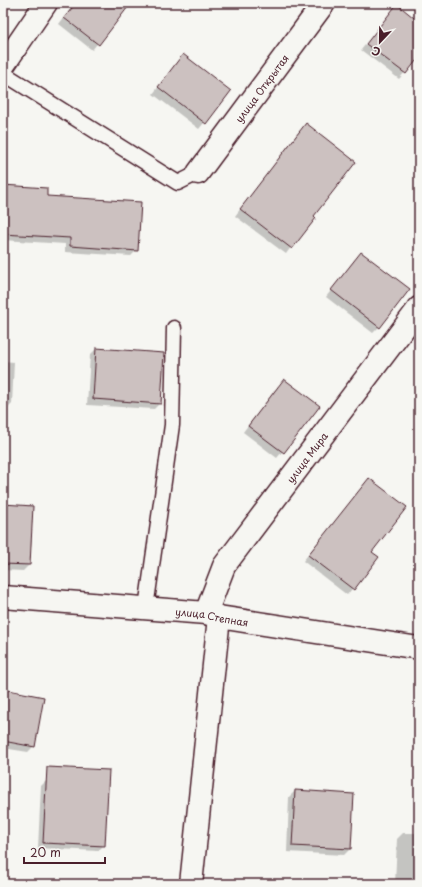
<svg xmlns="http://www.w3.org/2000/svg" width="422" height="887" viewBox="0 0 422 887" font-family="'Playpen Sans',sans-serif">
  <rect width="100%" height="100%" fill="#f6f6f2"/>
  <filter id="ink" filterUnits="userSpaceOnUse"><feTurbulence type="fractalNoise" baseFrequency=".025" numOctaves="2"/><feDisplacementMap in="SourceGraphic" scale="8" xChannelSelector="R" yChannelSelector="G"/><feConvolveMatrix kernelMatrix="1 2 1 2 8 2 1 2 1" color-interpolation-filters="sRGB"/></filter>
  <g filter="url(#ink)">
    <!-- shadow -->
    <g fill="#0003">
      <polygon points="75,3 130,3 92,50 59,24"/>
      <polygon points="397,6 419,23 419,56 399,79 361,50"/>
      <polygon points="178,61 230,91 199,129 153,94"/>
      <polygon points="300,130 313,216 286,254 235,216"/>
      <polygon points="3,186 45,197 137,250 131,256 65,252 65,244 3,240"/>
      <polygon points="355,259 379,327 373,333 326,297"/>
      <polygon points="96,349 160,403 154,409 87,405 90,355"/>
      <polygon points="3,361 14,362 12,404 6,410 3,409"/>
      <polygon points="278,386 319,407 277,458 243,432"/>
      <polygon points="369,479 371,552 378,557 347,595 303,561"/>
      <polygon points="3,505 32,507 29,565 23,571 3,570"/>
      <polygon points="3,690 34,746 28,752 3,748"/>
      <polygon points="47,780 104,845 98,851 38,848 41,786"/>
      <polygon points="295,791 350,849 344,855 287,852 289,797"/>
      <polygon points="403,833 419,833 419,884 395,884 397,839"/>
    </g>
    <!-- building -->
    <g fill="#ccc1c0" stroke="#4a1f2b">
      <polygon points="76,3 131,3 99,45 64,18"/>
      <polygon points="397,4 419,22 419,57 406,74 366,44"/>
      <polygon points="183,54 231,91 206,124 158,87"/>
      <polygon points="306,123 356,162 314,216 316,218 292,249 240,209"/>
      <polygon points="3,185 47,188 47,196 141,202 138,251 70,246 70,238 3,234"/>
      <polygon points="361,252 410,289 380,328 331,290"/>
      <polygon points="96,348 164,353 161,404 93,399"/>
      <polygon points="284,379 320,406 284,453 248,426"/>
      <polygon points="369,478 407,507 372,552 379,557 354,590 308,555"/>
      <polygon points="3,504 33,506 30,565 3,564"/>
      <polygon points="3,689 44,697 35,747 3,741"/>
      <polygon points="47,767 109,770 105,846 43,843"/>
      <polygon points="295,790 354,794 351,849 292,846"/>
    </g>
    <g fill="none" stroke-linecap="round" stroke-linejoin="round">
      <defs>
        <g id="lane">
          <polyline points="3,73 178,183 198,173"/>
          <polyline points="146,608 172,425 174,328"/>
        </g>
        <g id="street">
          <polyline points="3,66 46,3"/>
          <path id="s1" d="M198,173L324,3"/>
          <path id="s2" d="M206,613L224,566L419,308"/>
          <polyline points="191,884 219,617"/>
        </g>
        <g id="secondary">
          <path id="s3" d="M3,597L206,613L219,617L419,648"/>
        </g>
      </defs>
      <!-- lane casing -->
      <use href="#lane" stroke="#4a1f2b" stroke-width="17"/>
      <!-- street casing -->
      <use href="#street" stroke="#4a1f2b" stroke-width="25"/>
      <!-- secondary casing -->
      <use href="#secondary" stroke="#4a1f2b" stroke-width="25"/>
      <!-- lane -->
      <use href="#lane" stroke="#f6f6f2" stroke-width="14"/>
      <!-- street -->
      <use href="#street" stroke="#f6f6f2" stroke-width="22"/>
      <!-- secondary -->
      <use href="#secondary" stroke="#f6f6f2" stroke-width="22"/>
    </g>
  </g>
  <g text-anchor="middle" dominant-baseline="central" stroke-width="4" stroke-linejoin="round" paint-order="stroke">
    <!-- street labels -->
    <g font-size="10" fill="#4a1f2b" stroke="#f6f6f2">
      <text stroke="none"><textPath href="#s1" startOffset="106">улица Открытая</textPath></text>
      <text stroke="none"><textPath href="#s2" startOffset="187">улица Мира</textPath></text>
      <text stroke="none"><textPath href="#s3" startOffset="210">улица Степная</textPath></text>
    </g>
  </g>
  <!-- margin -->
  <rect width="422" height="887" fill="none" stroke="#f6f6f2" stroke-width="16"/>
  <rect x="8" y="8" width="406" height="871" fill="none" stroke="#4a1f2b" stroke-width="1.5" filter="url(#ink)"/>
  <!-- north arrow -->
  <g transform="translate(380 42) rotate(202)" stroke="#f6f6f2" stroke-width="3" paint-order="stroke">
  <path d="M0-3L7 15L0 10L-7 15Z" fill="#4a1f2b"/>
  <text y="-6" font-size="11" font-weight="bold" text-anchor="middle" fill="#4a1f2b">С</text>
  </g>
  <!-- scale -->
  <path d="M24 857v6h81v-6" fill="none" stroke="#4a1f2b" stroke-width="2"/>
  <text x="30" y="857" font-size="12" fill="#4a1f2b" stroke="#f6f6f2" stroke-width="3" paint-order="stroke">20 m</text>
</svg>
